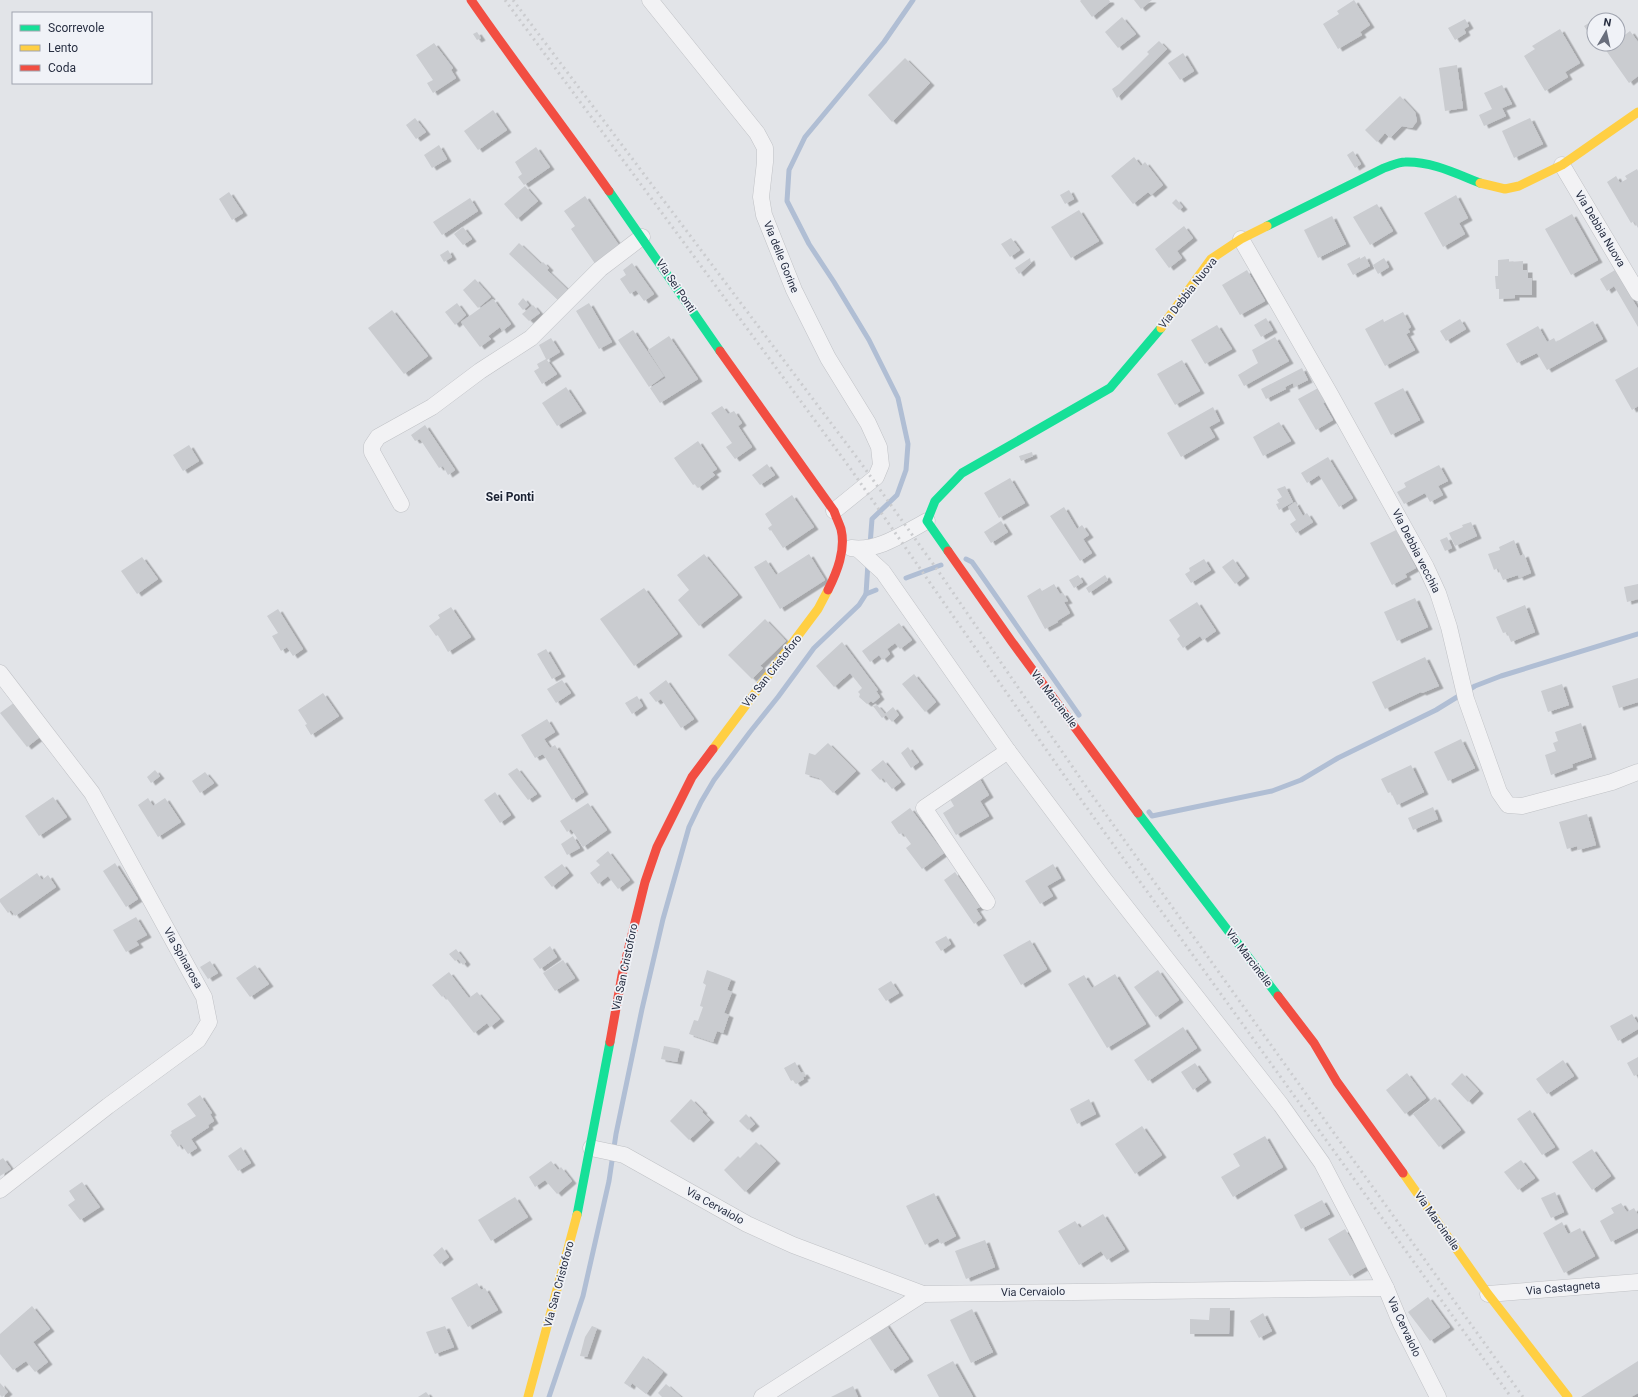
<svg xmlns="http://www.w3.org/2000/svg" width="1638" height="1397" viewBox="0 0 1638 1397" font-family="Roboto,sans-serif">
  <defs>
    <filter id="shadow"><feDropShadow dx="4.5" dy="2.5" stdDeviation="0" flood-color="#0004"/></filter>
  </defs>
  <rect width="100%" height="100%" fill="#e2e4e8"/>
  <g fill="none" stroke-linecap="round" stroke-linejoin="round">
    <!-- stream -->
    <g stroke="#b0bed4" stroke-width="5">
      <polyline points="870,545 872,519 897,495 906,470 908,444 898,398 869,340 834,282 809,244 787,201 789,170 805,137 884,42 913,0"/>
      <polyline points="966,559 972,562 977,569 1079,715"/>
      <polyline points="906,578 941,565"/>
      <polyline points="866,594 876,590"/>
      <polyline points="1149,812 1152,816 1272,791 1301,780 1338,758 1436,710 1475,686 1501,676 1638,634"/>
      <polyline points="549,1397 583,1296 609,1181 616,1134 642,1009 663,919 689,827 701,802 714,780 750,732 778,697 814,648 859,605 866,594 868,563"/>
    </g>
  </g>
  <!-- building -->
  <g fill="#caccd0" filter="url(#shadow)">
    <polygon points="1081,0 1109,0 1110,2 1092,17 1080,1"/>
    <polygon points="1134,0 1152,0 1141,9"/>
    <polygon points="1354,0 1370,25 1360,32 1362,35 1338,49 1323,24 1339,14 1337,11"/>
    <polygon points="1605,13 1609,20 1594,20"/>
    <polygon points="1122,17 1136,34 1118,48 1105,32"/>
    <polygon points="1465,19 1469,26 1464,29 1466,33 1455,40 1448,28"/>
    <polygon points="1594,20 1594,37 1592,38 1584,26"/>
    <polygon points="1560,29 1580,63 1565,72 1568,77 1545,91 1524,56 1535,49 1532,46"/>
    <polygon points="1630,31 1638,42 1638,76 1629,83 1605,49 1612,44 1618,44 1618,40"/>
    <polygon points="477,32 481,38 477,40 473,34"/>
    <polygon points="1159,41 1167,49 1117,98 1112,89 1119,84 1149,54 1147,52"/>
    <polygon points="434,43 453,68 451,70 456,78 433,93 427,83 433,80 416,55"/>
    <polygon points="1183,53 1194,71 1180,80 1168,63"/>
    <polygon points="905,58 930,83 892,122 868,95"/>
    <polygon points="1457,65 1463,108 1445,111 1439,68"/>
    <polygon points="1502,85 1512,104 1502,108 1506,116 1484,126 1479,115 1492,109 1484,93"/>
    <polygon points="1400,96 1415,112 1417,121 1412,128 1402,126 1390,138 1385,133 1377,142 1365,130"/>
    <polygon points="493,110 507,130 478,150 464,131"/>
    <polygon points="415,118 426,132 416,139 406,125"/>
    <polygon points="1530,118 1543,144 1514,158 1502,131"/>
    <polygon points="439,145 447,159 432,168 424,155"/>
    <polygon points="536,147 550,167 524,185 518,177 522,174 515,162"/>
    <polygon points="1353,151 1361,164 1355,168 1347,155"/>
    <polygon points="1134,157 1141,166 1145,162 1163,185 1151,195 1148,192 1133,204 1111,176"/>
    <polygon points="1637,169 1638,171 1638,228 1634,221 1631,223 1607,182 1616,176 1620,183 1627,179 1625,176"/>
    <polygon points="525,186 538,201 517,219 504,204"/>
    <polygon points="1069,190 1074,199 1065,204 1060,195"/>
    <polygon points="229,192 243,213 232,220 219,199"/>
    <polygon points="1456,195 1468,218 1459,223 1465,234 1443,247 1424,213"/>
    <polygon points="585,196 621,248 596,265 571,229 575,226 564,211"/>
    <polygon points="470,198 478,211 442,235 433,222"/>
    <polygon points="1176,199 1183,207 1179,210 1172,203"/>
    <polygon points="1377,204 1393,231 1370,245 1353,217"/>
    <polygon points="1079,210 1099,241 1071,258 1051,227"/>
    <polygon points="1572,214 1598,260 1571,275 1545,229"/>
    <polygon points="1332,216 1346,244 1318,258 1304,230"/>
    <polygon points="1184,226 1193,238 1177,251 1182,258 1169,268 1155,249"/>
    <polygon points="463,227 472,239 463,245 454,234"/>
    <polygon points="1011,238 1020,250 1010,257 1001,244"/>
    <polygon points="519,243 541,264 543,262 549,268 547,270 572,294 562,304 509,254"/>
    <polygon points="448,250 452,257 444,262 440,255"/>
    <polygon points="1365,256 1370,266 1353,275 1347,264 1360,257 1360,259"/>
    <polygon points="1030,258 1031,263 1019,274 1015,268"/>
    <polygon points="1384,258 1389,267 1378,274 1373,265"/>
    <polygon points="1509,259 1509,262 1523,261 1523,270 1528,270 1528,278 1532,278 1532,295 1515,295 1515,298 1499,299 1499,289 1496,289 1495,276 1498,276 1498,260"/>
    <polygon points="632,263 654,294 644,301 636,290 630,294 620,279 626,275 623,270"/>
    <polygon points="1247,270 1265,301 1240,315 1222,285"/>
    <polygon points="1615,270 1638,309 1638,327 1614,286 1607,291 1600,279"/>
    <polygon points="475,279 491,297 478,308 463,290"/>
    <polygon points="523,298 529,305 523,310 518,304"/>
    <polygon points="493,299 511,324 502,331 500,327 488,336 491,339 480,347 461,322"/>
    <polygon points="457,303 466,315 455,325 445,312"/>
    <polygon points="589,303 612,342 599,349 576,311"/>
    <polygon points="533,305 540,313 529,321 522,314"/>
    <polygon points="392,310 428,356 404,374 368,328"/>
    <polygon points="1403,312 1411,327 1408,329 1410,332 1406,334 1415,350 1385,366 1365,329 1383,319 1384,322"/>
    <polygon points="1266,318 1273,330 1261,337 1254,325"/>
    <polygon points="1460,319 1466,329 1446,341 1440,331"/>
    <polygon points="1593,321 1603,339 1547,370 1537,353 1517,363 1506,344 1538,326 1547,342 1554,338 1556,342"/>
    <polygon points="1217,325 1232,349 1205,364 1191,340"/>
    <polygon points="633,330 664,376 649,387 618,340"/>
    <polygon points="669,336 698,379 660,403 650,388 666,378 648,350"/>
    <polygon points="1275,337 1289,361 1244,386 1238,375 1258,363 1252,350"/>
    <polygon points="551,338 560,352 547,360 557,374 542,384 534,371 539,368 537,364 546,359 539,345"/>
    <polygon points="1182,360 1200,391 1175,405 1157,374"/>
    <polygon points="1638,367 1638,406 1632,410 1615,380"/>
    <polygon points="1302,368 1308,380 1294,387 1293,383 1285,387 1286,389 1266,399 1261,389"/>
    <polygon points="566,387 582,411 557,426 542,403"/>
    <polygon points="1320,387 1327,401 1323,403 1333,420 1316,430 1298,399"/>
    <polygon points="1403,388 1420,420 1391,435 1374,403"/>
    <polygon points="722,406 728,414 734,411 742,423 738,426 752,447 735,459 726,447 732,443 711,413"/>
    <polygon points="1213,407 1220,421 1209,427 1215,437 1181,457 1167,433"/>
    <polygon points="1279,422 1291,441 1263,456 1253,437"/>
    <polygon points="425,425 455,470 448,475 443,466 439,468 420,439 415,441 411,435"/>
    <polygon points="698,441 717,469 712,472 715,475 698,488 695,484 693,485 674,458"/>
    <polygon points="189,445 199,461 183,471 173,455"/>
    <polygon points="1032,452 1033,456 1021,461 1019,456"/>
    <polygon points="1328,457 1353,498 1339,507 1319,475 1307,483 1301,473"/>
    <polygon points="767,464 775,475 760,485 752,475"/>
    <polygon points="1439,465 1448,481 1438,486 1443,495 1430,502 1425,493 1404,504 1397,492 1406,487 1404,483"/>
    <polygon points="1010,478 1025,503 999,518 984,493"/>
    <polygon points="1285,486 1293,502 1279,510 1276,504 1279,503 1277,500 1282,497 1277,489"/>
    <polygon points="792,495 814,527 783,548 771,530 770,531 768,528 772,525 765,514"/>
    <polygon points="1295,502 1303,516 1307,513 1313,522 1296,533 1290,524 1296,520 1288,507"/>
    <polygon points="1064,507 1077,529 1082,525 1089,535 1083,539 1092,553 1080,561 1050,516"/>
    <polygon points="1001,521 1008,532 991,543 984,532"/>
    <polygon points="1471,522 1477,536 1455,546 1449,533 1463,527 1462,525"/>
    <polygon points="1396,530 1416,568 1405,574 1407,577 1392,585 1370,543"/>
    <polygon points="1447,537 1452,548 1445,551 1440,540"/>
    <polygon points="1514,540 1520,556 1524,554 1531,573 1519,578 1518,575 1503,580 1498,568 1494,570 1488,554 1500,550 1499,547"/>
    <polygon points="704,554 738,595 699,626 678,600 689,590 677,575"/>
    <polygon points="809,554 825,580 780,609 754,567 766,560 776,575"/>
    <polygon points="142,557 158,579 137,594 121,571"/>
    <polygon points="1204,559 1211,570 1191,583 1185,574 1190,571 1189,568"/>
    <polygon points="1233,559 1245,576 1235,584 1222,567"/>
    <polygon points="1078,575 1083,582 1074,588 1069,580"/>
    <polygon points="1105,575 1108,580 1089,593 1086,588"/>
    <polygon points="1054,584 1060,594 1063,593 1068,601 1064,602 1070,613 1057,621 1058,622 1045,629 1027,596 1040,588 1042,591"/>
    <polygon points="1638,584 1638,599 1627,602 1624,587"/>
    <polygon points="644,588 678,634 634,666 600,619"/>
    <polygon points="1415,598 1428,627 1397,641 1384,612"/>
    <polygon points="1197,602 1216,631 1203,640 1200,636 1183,648 1177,639 1180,636 1169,620"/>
    <polygon points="1525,605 1535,632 1511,642 1507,632 1503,633 1496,617"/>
    <polygon points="451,607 471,637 448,652 438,635 436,636 429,626 440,618 438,615"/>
    <polygon points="278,609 303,649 293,656 287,647 281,651 272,636 278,633 267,616"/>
    <polygon points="765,619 786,641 760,666 763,668 752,679 728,655"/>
    <polygon points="899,623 912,640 900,649 895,643 887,649 890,654 883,660 879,655 870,662 862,651"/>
    <polygon points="842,642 878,690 876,691 880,697 873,703 871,701 867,704 859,697 860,694 858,692 862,688 850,673 834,687 816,666"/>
    <polygon points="546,649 561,674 552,679 537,654"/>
    <polygon points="1425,657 1439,686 1422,693 1421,692 1385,709 1372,682"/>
    <polygon points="914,674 936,702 925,712 902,684"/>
    <polygon points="1638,678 1638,702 1619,708 1612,686"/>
    <polygon points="562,680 571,693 556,703 547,689"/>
    <polygon points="666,680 694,719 681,728 661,699 656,702 649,693"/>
    <polygon points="1562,684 1569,705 1548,712 1541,691"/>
    <polygon points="323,693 339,716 311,735 305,725 307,724 298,710"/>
    <polygon points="637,696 643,706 632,714 625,703"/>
    <polygon points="15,702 41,736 27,747 0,713"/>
    <polygon points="877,705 885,714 893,707 899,715 892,722 886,715 882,718 873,706"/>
    <polygon points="547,719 555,732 544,739 550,748 555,745 584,792 572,800 543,754 535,758 521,735"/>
    <polygon points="1581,723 1592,757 1572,764 1573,767 1551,775 1545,755 1556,751 1553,743 1558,741 1555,732"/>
    <polygon points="1461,739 1475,768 1448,781 1434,752"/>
    <polygon points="828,743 856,771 833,793 819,778 805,774 809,753 815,755"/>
    <polygon points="908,747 919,762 911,768 901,753"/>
    <polygon points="883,760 901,782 892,789 883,778 880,780 871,770"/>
    <polygon points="1411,765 1424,792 1397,805 1391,792 1388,793 1381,779"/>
    <polygon points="517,768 537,794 528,800 508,774"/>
    <polygon points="155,770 160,776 151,783 147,777"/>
    <polygon points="205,772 214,783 200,793 192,781"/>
    <polygon points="978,776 989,795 980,801 989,816 956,835 943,813 954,806 947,794"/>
    <polygon points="495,792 511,815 500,823 484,800"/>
    <polygon points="53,797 67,817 39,836 25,816"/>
    <polygon points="148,798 153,806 165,798 181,822 158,837 138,805"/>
    <polygon points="588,803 607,830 583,847 571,829 567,832 560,821"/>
    <polygon points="1433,807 1438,819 1413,830 1408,818"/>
    <polygon points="910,808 944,853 922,869 906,848 911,844 903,833 899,834 891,822"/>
    <polygon points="1587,814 1596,845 1578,850 1577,846 1567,849 1559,822"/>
    <polygon points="573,836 580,848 567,855 561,844"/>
    <polygon points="608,851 630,880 618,889 608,876 598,884 590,873 600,865 596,861"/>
    <polygon points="115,863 138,899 126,907 103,871"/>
    <polygon points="562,864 569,873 552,887 544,877"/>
    <polygon points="1053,864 1061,878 1047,886 1053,896 1040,904 1025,881"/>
    <polygon points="955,872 980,907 976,909 982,918 974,924 944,880"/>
    <polygon points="37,873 42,880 48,875 56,887 15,916 11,910 8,913 0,902 0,899"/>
    <polygon points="136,917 147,935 136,941 139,945 126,952 113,930"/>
    <polygon points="946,936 951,944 941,951 935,942"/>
    <polygon points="1030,940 1047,969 1021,985 1003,955"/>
    <polygon points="550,946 557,957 540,969 533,959"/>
    <polygon points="456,949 466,962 463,965 458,959 455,961 449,954"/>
    <polygon points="563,960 575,978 555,991 543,973"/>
    <polygon points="210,961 218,973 208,979 200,967"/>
    <polygon points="255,965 269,984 250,997 236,978"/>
    <polygon points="707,970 731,979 727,990 732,992 724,1013 729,1015 723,1033 717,1031 713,1042 689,1034 694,1020 698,1021 703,1007 700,1006 706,985 703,983"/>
    <polygon points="1158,970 1179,1000 1156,1017 1134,987"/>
    <polygon points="449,972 469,998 477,992 500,1019 490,1027 487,1023 474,1033 444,995 442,997 432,985"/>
    <polygon points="1115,974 1146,1024 1107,1048 1068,984 1084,975 1092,988"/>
    <polygon points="891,981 899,993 886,1001 878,989"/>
    <polygon points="1632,1014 1638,1024 1638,1029 1618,1041 1610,1026"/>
    <polygon points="1183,1027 1197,1048 1148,1081 1134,1060"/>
    <polygon points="664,1046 680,1049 677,1062 661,1059"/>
    <polygon points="1638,1057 1638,1074 1634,1076 1627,1063"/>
    <polygon points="1563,1060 1574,1076 1547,1094 1536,1079"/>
    <polygon points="795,1062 801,1073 803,1072 806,1076 803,1077 804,1079 796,1084 793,1080 791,1081 784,1068"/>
    <polygon points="1195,1063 1207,1080 1193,1090 1181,1072"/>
    <polygon points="1407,1073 1426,1098 1405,1114 1386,1090"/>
    <polygon points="1462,1073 1479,1091 1468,1102 1451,1084"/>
    <polygon points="200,1095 212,1113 210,1114 214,1121 208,1125 209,1127 191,1139 197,1148 188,1154 181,1144 178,1147 170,1135 172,1133 171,1131 196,1116 187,1104"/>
    <polygon points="1435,1097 1461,1130 1439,1147 1413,1114"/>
    <polygon points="691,1099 703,1111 702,1112 710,1120 689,1140 670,1121"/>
    <polygon points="1089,1099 1096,1114 1077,1124 1070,1109"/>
    <polygon points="1530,1110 1555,1147 1542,1155 1517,1119"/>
    <polygon points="746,1114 755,1124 748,1130 739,1121"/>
    <polygon points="1142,1126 1162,1155 1135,1174 1115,1144"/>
    <polygon points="1265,1136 1283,1167 1233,1197 1221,1177 1240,1166 1233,1154"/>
    <polygon points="756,1142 776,1161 745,1192 724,1170 738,1156 740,1158"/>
    <polygon points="241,1147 251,1163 238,1171 228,1156"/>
    <polygon points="1592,1149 1611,1176 1592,1190 1572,1162"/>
    <polygon points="3,1158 11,1169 0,1176 0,1160"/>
    <polygon points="1521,1160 1535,1178 1518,1190 1504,1172"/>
    <polygon points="551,1161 558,1170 561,1167 572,1181 557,1194 545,1180 535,1187 529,1177"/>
    <polygon points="82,1182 100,1207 80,1220 68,1205 75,1200 69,1191"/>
    <polygon points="1555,1192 1564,1212 1551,1218 1541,1198"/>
    <polygon points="934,1193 956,1236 941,1244 938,1238 925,1245 906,1206"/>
    <polygon points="515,1197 528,1217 491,1241 478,1220"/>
    <polygon points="1322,1200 1330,1214 1301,1229 1294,1215"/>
    <polygon points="1621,1203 1627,1212 1634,1208 1638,1215 1638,1228 1611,1242 1600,1221 1614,1213 1611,1208"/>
    <polygon points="1103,1214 1125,1249 1107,1260 1101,1251 1079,1265 1058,1231 1075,1221 1080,1228"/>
    <polygon points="1562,1222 1568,1234 1580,1228 1595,1256 1564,1273 1543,1233"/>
    <polygon points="1345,1229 1367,1266 1350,1276 1328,1239"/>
    <polygon points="985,1240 995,1267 966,1279 955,1251"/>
    <polygon points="442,1247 449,1257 440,1264 433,1255"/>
    <polygon points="477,1283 481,1290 485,1288 498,1310 468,1327 451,1298"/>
    <polygon points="1428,1297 1450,1327 1430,1341 1408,1312"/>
    <polygon points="32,1306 50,1329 33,1342 48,1362 35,1372 26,1361 13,1370 0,1354 0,1334"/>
    <polygon points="1210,1308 1230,1308 1229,1334 1190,1334 1190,1319 1209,1320"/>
    <polygon points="972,1309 993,1352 971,1363 950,1320"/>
    <polygon points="1263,1313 1272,1331 1259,1338 1250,1321"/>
    <polygon points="885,1323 909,1359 891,1371 867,1334"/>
    <polygon points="445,1326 454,1347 435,1354 426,1332"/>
    <polygon points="592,1326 597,1328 587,1357 580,1356 585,1337"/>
    <polygon points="643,1356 663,1372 646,1394 632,1383 630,1387 624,1383"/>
    <polygon points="953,1361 973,1397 939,1397 927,1375"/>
    <polygon points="1638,1361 1638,1393 1631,1397 1581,1397"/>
    <polygon points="0,1383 8,1392 2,1397 0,1395"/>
    <polygon points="666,1384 674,1391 681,1397 662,1397 658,1393"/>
    <polygon points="853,1386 858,1397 831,1397"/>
    <polygon points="426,1392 430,1397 418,1397"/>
  </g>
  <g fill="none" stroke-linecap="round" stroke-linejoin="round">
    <defs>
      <g id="street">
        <polyline points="650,0 757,133 765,148 765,162 761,197 764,215 794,290 828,358 868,423 879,447 881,465 876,477 834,511"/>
        <polyline points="1562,165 1638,293"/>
        <polyline points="1241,239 1330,394 1426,567 1438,593 1449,627 1466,699 1499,792 1508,805 1522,806 1612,782 1638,772"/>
        <polyline points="401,504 372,452 372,446 378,437 432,407 480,371 531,338 600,269 642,237"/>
        <path d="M851,548C878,552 904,533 927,521"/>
        <polyline points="858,549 883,572 1008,751 1104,879 1281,1105 1322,1163 1358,1232 1386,1288 1401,1324 1438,1397"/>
        <polyline points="0,673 92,793 204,997 209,1022 198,1040 108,1106 0,1190"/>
        <polyline points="987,902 924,808 1008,751"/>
        <polyline points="591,1148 624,1155 747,1224 793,1245 923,1294 1386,1288"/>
        <polyline points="1488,1294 1638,1282"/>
        <polyline points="762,1397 923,1294"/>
      </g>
    </defs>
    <!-- street casing -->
    <use href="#street" stroke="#c0c2c6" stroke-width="17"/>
    <!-- street -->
    <use href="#street" stroke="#f2f2f4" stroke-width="16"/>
    <!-- fast -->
    <g stroke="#16e098" stroke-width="9">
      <polyline points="609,191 720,351"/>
      <path d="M1267,226L1384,168C1391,166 1398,162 1405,162C1431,161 1457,174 1480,183"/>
      <polyline points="948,551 927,521 935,501 962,473 1110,388 1161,328"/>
      <polyline points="1138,813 1278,996"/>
      <polyline points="577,1215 610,1042"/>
    </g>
    <!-- slow -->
    <g stroke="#ffcf43" stroke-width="9">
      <polyline points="1480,183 1505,189 1519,186 1562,165 1638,112"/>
      <polyline points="1161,328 1211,259 1241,239 1267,226"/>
      <polyline points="713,749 818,609 828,590"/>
      <polyline points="1403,1173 1488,1294 1568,1397"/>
      <polyline points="528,1397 577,1215"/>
    </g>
    <!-- jam -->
    <g stroke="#f24e42" stroke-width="9">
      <path d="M471,0C516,65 564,127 609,191"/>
      <path d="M720,351L834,511C836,517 839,523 841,529C846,550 837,572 828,590"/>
      <polyline points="948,551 1012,642 1138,813"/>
      <polyline points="1278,996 1314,1043 1337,1082 1403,1173"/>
      <polyline points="610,1042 622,975 645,882 657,847 692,777 713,749"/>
    </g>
    <!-- rail -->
    <g stroke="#cbcccf" stroke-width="3" stroke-dasharray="2 4" stroke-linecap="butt">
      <polyline points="505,0 850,468 1082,801 1511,1397"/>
      <polyline points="513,0 858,459 941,575 1087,788 1523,1397"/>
    </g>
  </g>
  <g text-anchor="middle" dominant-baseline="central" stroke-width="3.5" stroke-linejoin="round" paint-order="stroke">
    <!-- street labels -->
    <g font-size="11" fill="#282f42" stroke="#f0f2f7">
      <text transform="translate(1600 229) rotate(59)">Via Debbia Nuova</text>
      <text transform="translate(781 257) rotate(68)">Via delle Gorine</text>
      <text transform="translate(676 286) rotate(56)">Via Sei Ponti</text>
      <text transform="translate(1188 293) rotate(-52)">Via Debbia Nuova</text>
      <text transform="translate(1416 551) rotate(63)">Via Debbia vecchia</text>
      <text transform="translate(772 671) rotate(-52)">Via San Cristoforo</text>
      <text transform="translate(1054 699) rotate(53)">Via Marcinelle</text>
      <text transform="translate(183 958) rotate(61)">Via Spinarosa</text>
      <text transform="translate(1249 958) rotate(53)">Via Marcinelle</text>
      <text transform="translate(625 967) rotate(-78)">Via San Cristoforo</text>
      <text transform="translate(715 1206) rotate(29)">Via Cervaiolo</text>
      <text transform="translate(1437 1221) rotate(55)">Via Marcinelle</text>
      <text transform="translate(559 1284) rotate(-75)">Via San Cristoforo</text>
      <text transform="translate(1563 1288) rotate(-5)">Via Castagneta</text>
      <text transform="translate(1033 1292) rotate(-1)">Via Cervaiolo</text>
      <text transform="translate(1404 1327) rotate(65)">Via Cervaiolo</text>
    </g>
    <!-- neighbourhood labels -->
    <g font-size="12" font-weight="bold" fill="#1a2132" stroke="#f0f2f7">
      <text x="510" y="497">Sei Ponti</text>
    </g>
  </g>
  <!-- legend -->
  <rect x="12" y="12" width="140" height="72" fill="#f0f2f7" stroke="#a0a4af"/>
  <rect x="20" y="25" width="20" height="6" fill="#16e098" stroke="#a0a4af"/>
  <text x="48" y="32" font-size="12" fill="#282f42">Scorrevole</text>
  <rect x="20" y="45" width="20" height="6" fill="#ffcf43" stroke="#a0a4af"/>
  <text x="48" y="52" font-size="12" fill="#282f42">Lento</text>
  <rect x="20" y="65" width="20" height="6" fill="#f24e42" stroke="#a0a4af"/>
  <text x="48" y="72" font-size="12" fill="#282f42">Coda</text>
  <!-- north arrow -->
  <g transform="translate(1606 32) rotate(9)"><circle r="19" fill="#f0f2f7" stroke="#a0a4af"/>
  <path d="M0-3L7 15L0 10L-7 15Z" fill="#696e7c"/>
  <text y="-6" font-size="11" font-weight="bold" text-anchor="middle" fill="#282f42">N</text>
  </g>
</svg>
